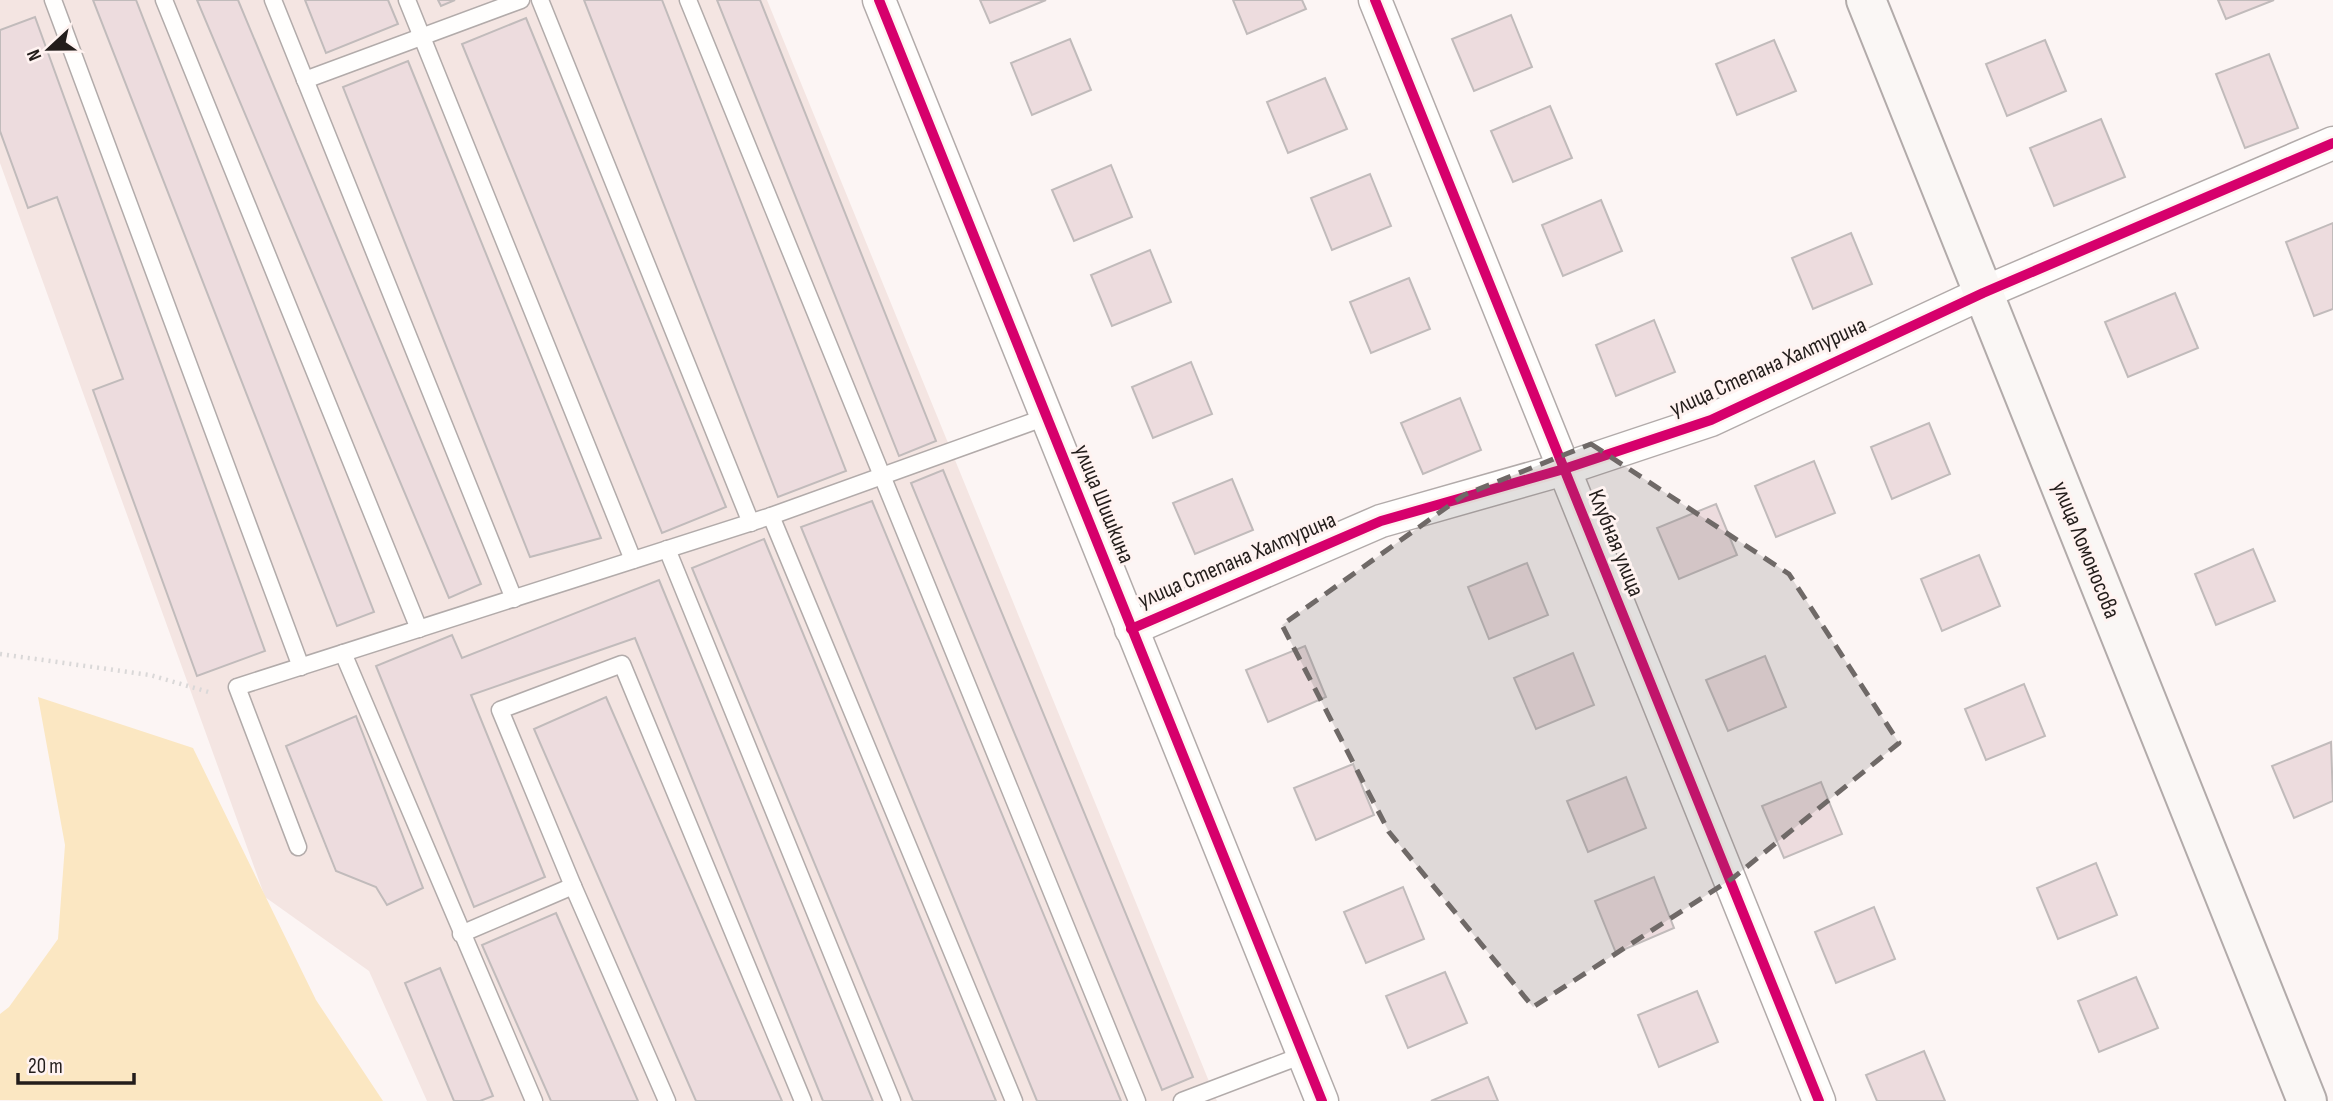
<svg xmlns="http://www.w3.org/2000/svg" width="2333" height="1101" viewBox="0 0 2333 1101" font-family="'Sofia Sans Condensed',sans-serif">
  <rect width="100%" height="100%" fill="#fcf5f4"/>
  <!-- built -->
  <polygon fill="#f4e5e2" points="0,0 767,0 1217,1101 427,1101 369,971 265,897 0,163"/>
  <!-- green -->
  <polygon fill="#fbe7c2" points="38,697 193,748 316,1000 383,1101 0,1100 0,1014 9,1007 58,939 65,845"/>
  <!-- building -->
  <g fill="#eddcde" stroke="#c1bbbb" stroke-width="2">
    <polygon points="93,0 136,0 374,612 337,626"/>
    <polygon points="197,0 238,0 481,584 449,598"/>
    <polygon points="305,0 388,0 398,24 326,53"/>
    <polygon points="438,0 455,0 441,6"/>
    <polygon points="584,0 662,0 846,471 778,497"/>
    <polygon points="717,0 760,0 936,441 899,456"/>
    <polygon points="980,0 1046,0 990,23"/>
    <polygon points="1233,0 1302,0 1306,9 1247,34"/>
    <polygon points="2218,0 2274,0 2226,19"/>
    <polygon points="1511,15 1532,67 1474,91 1452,39"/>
    <polygon points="35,17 265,651 197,676 93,390 123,379 57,197 28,208 0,131 0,30"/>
    <polygon points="526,18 726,507 662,533 462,44"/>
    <polygon points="1070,39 1091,90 1032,115 1011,63"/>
    <polygon points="1774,40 1796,91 1737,115 1716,64"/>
    <polygon points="2045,40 2066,91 2007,116 1986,64"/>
    <polygon points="2269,54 2298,128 2245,148 2216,74"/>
    <polygon points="408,61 601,538 530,557 343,87"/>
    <polygon points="1325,78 1347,129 1288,153 1267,102"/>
    <polygon points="1550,106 1572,158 1513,182 1491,131"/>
    <polygon points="2101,119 2125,177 2054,206 2030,148"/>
    <polygon points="1111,165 1132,217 1074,241 1052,190"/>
    <polygon points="1370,174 1391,226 1332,250 1311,198"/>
    <polygon points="1601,200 1622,251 1563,276 1542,225"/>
    <polygon points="2333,223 2333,309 2314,316 2286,242"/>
    <polygon points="1851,233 1872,284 1813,309 1792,258"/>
    <polygon points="1150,250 1171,302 1112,326 1091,275"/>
    <polygon points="1409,278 1430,329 1371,353 1350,302"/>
    <polygon points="2175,293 2198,348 2128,377 2105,322"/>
    <polygon points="1654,320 1675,372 1616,396 1596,345"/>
    <polygon points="1191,362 1212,414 1153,438 1132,387"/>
    <polygon points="1460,398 1481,450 1423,474 1401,423"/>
    <polygon points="1929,423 1950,474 1892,499 1871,447"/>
    <polygon points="1814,461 1835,513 1776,537 1755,486"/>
    <polygon points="943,470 1193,1077 1162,1090 911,483"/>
    <polygon points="1232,479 1253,530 1195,554 1173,503"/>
    <polygon points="872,501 1121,1101 1037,1101 801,527"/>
    <polygon points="1716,504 1737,555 1679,579 1657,528"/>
    <polygon points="764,539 996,1101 913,1101 692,568"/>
    <polygon points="2253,549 2275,601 2216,625 2195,574"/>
    <polygon points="1979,555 2000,606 1942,631 1921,579"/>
    <polygon points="1527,563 1548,615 1489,639 1468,587"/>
    <polygon points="659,580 873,1101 823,1101 635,638 471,695 545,877 474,907 376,666 452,635 462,658"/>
    <polygon points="1305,646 1326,697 1268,722 1246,670"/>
    <polygon points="1573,653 1594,705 1536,729 1514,678"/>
    <polygon points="1765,656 1786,707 1728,731 1706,680"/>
    <polygon points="2024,684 2045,736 1986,760 1965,709"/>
    <polygon points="606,697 782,1101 696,1101 534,729"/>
    <polygon points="356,716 423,888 387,905 376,887 336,871 286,746"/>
    <polygon points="2331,742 2333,801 2294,818 2272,766"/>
    <polygon points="1353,764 1374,815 1316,840 1294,788"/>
    <polygon points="1626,777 1646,828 1588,852 1567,801"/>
    <polygon points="1821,782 1842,834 1784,858 1762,806"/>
    <polygon points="2096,863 2117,915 2058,939 2037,888"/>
    <polygon points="1654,877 1674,928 1616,953 1595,901"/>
    <polygon points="1403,887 1424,939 1366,963 1344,912"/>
    <polygon points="1874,907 1895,959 1836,983 1815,932"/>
    <polygon points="556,913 638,1101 551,1101 482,945"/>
    <polygon points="440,968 493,1096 480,1101 454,1101 405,983"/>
    <polygon points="1445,972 1467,1023 1408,1048 1386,996"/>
    <polygon points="2136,977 2158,1028 2099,1052 2078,1001"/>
    <polygon points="1697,991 1718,1042 1659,1067 1638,1015"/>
    <polygon points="1924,1051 1945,1101 1877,1101 1866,1075"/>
    <polygon points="1488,1077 1498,1101 1431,1101"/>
  </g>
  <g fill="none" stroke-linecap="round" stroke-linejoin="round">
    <defs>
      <g id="lane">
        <polyline points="53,0 301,667"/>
        <polyline points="164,0 419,629"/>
        <polyline points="273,0 514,599"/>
        <polyline points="407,0 633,560"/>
        <polyline points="540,0 751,523"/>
        <polyline points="688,0 1137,1101"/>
        <polyline points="305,80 521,0"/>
        <polyline points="771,516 1014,1101"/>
        <polyline points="667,549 892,1101"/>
        <polyline points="343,653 534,1101"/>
        <polyline points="298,847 237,687 771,516 1046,417"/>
        <polyline points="461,934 573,886"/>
        <polyline points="667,1101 573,886 500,710 622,664 803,1101"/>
        <polyline points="1182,1101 1303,1055"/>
      </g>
      <g id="street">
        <polyline points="879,0 1322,1101"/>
        <polyline points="1375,0 1819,1101"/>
        <polyline points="1131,629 1381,521 1564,469 1711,420 1983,293 2333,143"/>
      </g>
      <polyline id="secondary" points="1866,0 2307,1101"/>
    </defs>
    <!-- lane casing -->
    <use href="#lane" stroke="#b2abaa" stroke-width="19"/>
    <!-- street casing -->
    <use href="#street" stroke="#b2abaa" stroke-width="35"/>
    <!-- secondary casing -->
    <use href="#secondary" stroke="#b2abaa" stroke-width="42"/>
    <!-- path -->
    <polyline stroke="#dad8d8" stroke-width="4.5" stroke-dasharray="2 5" stroke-linecap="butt" points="0,654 150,675 212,693"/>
    <!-- lane -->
    <use href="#lane" stroke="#fffefd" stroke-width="16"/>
    <!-- street -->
    <use href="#street" stroke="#fffefd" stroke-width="32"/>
    <!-- secondary -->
    <use href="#secondary" stroke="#faf7f5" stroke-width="38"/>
    <defs>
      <g id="cycleway">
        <polyline points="879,0 1322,1101"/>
        <polyline points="1375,0 1819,1101"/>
        <polyline points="1131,629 1381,521 1564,469 1711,420 1983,293 2333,143"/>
      </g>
    </defs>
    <!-- cycleway casing -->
    <use href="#cycleway" stroke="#fff3f1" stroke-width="15"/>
    <!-- cycleway -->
    <use href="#cycleway" stroke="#d6006c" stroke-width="10"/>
  </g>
  <!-- marked area -->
  <path fill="#6f6967" fill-opacity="0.2" stroke="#6f6967" stroke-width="5" stroke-dasharray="14 9" stroke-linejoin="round" d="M1591,444L1789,574L1899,743L1733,878L1533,1007L1389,832L1282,625L1464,495Z"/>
  <g text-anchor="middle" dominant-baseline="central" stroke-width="6" stroke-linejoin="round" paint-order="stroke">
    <!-- street labels -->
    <g font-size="23" fill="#231d1b" stroke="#fff3f1">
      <text transform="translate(1768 367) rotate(-24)">улица Степана Халтурина</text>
      <text transform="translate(1104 504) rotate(68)">улица Шишкина</text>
      <text transform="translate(1616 543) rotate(68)">Клубная улица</text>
      <text transform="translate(2086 550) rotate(68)">улица Ломоносова</text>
      <text transform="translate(1237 560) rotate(-23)">улица Степана Халтурина</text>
    </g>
  </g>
  <!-- north arrow -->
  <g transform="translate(49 49) rotate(248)" stroke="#fff3f1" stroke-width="5" paint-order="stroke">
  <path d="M0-5L12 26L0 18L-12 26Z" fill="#231d1b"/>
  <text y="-10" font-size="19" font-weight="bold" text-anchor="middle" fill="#231d1b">N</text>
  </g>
  <!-- scale -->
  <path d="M18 1073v10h116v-10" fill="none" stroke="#231d1b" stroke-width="3.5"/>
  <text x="28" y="1073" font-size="21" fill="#231d1b" stroke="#fff3f1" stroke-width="5" paint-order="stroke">20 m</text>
</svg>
